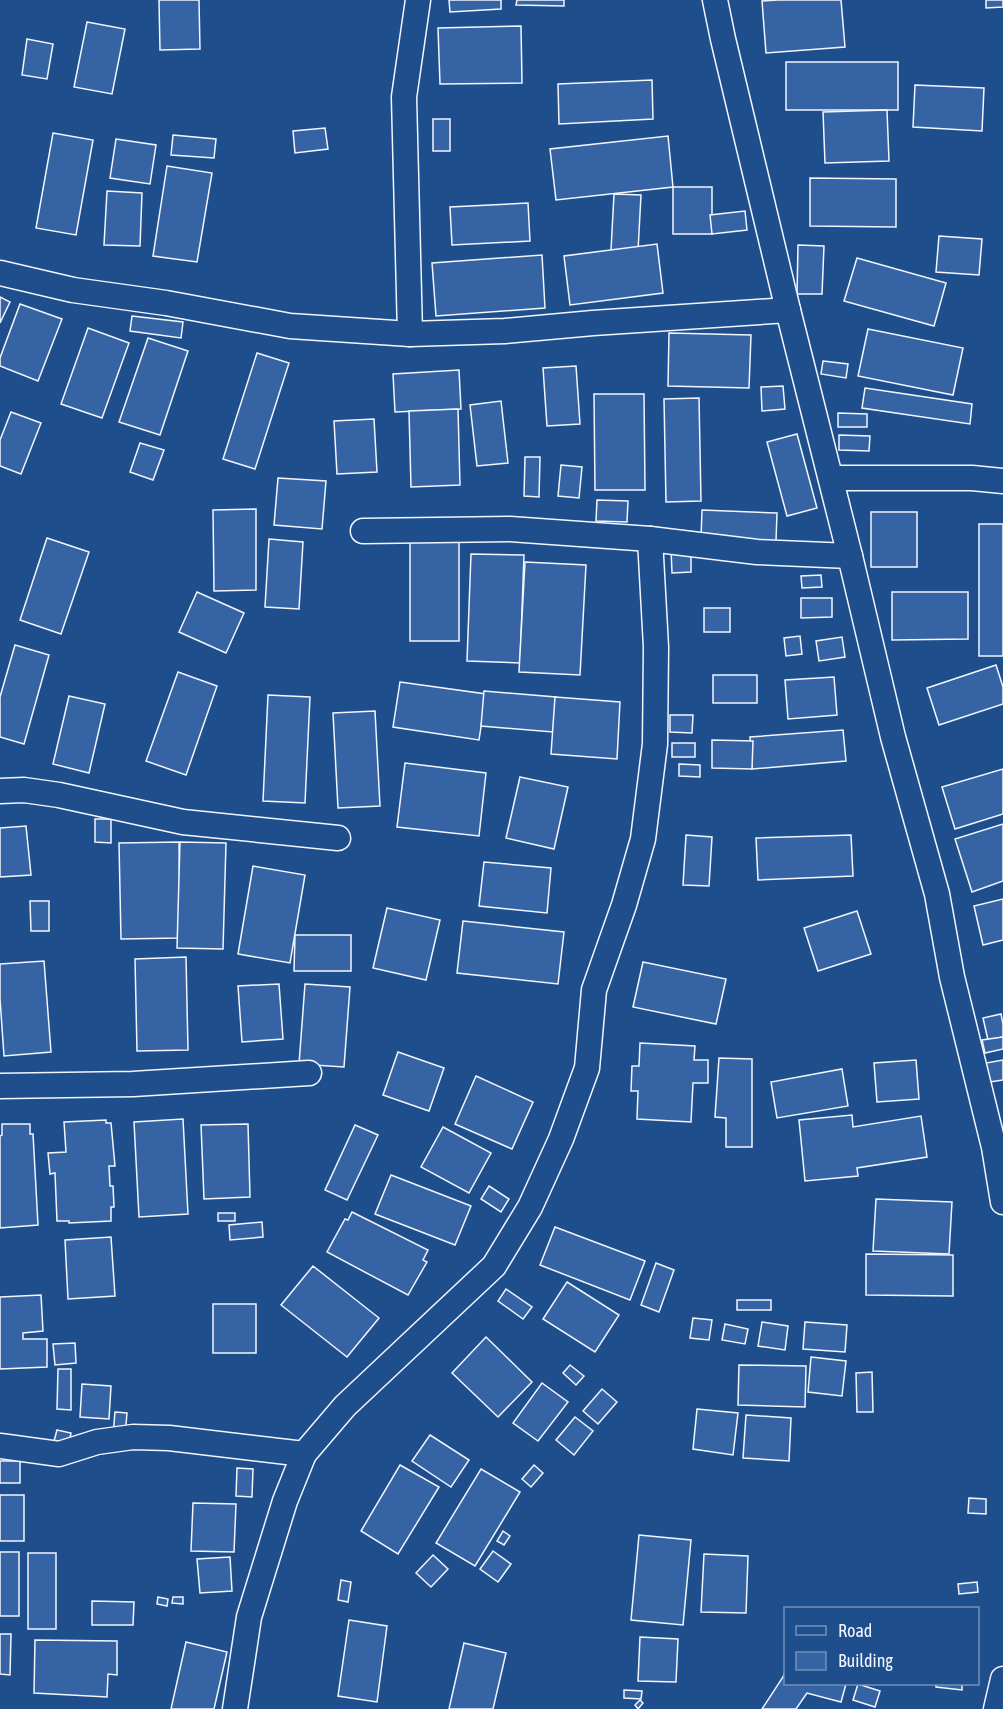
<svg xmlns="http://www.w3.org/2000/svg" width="1003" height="1709" viewBox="0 0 1003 1709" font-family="'Asap Condensed',sans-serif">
  <rect width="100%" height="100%" fill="#1f4e8c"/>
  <!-- building -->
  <g fill="#3563a3" stroke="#f2f6ff" stroke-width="1.5">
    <polygon points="159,0 199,0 200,49 160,50"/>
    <polygon points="449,0 501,0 501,9 450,12"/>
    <polygon points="517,0 564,0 564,6 516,5"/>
    <polygon points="778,0 841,0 845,47 766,53 762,1"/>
    <polygon points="986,0 1003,0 1003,7 986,8"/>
    <polygon points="87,22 125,29 112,94 74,87"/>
    <polygon points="521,26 522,83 440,84 438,28"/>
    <polygon points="27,39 53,44 47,79 22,75"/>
    <rect x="786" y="62" width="112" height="48"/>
    <polygon points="652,80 653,119 559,124 558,84"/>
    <polygon points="915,85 984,88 982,131 913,127"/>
    <polygon points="887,110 889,161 825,163 823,112"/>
    <rect x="433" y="119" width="17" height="32"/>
    <polygon points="325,128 328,149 295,153 293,131"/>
    <polygon points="53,133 93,140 76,235 36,228"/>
    <polygon points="173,135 216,139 214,158 171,155"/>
    <polygon points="668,136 673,187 556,200 550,149"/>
    <polygon points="116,139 156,145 150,184 110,178"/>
    <polygon points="167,166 212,173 197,262 153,256"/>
    <polygon points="810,178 896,179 896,227 810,226"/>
    <rect x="673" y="187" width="39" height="47"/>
    <polygon points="107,191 142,193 140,246 104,245"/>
    <polygon points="614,194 641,195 638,251 611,250"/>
    <polygon points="528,203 530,241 452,245 450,207"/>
    <polygon points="745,211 747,230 712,234 710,215"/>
    <polygon points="939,236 982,239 979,275 936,272"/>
    <polygon points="657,244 663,293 570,305 564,256"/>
    <polygon points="798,245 824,246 822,294 797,294"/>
    <polygon points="542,255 545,308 436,316 432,263"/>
    <polygon points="857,258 946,283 934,326 844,301"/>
    <polygon points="0,297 10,302 0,323"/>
    <polygon points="20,304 62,319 38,381 0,366 0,358"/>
    <polygon points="132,316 183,322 181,338 130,331"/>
    <polygon points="88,328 129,343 102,418 61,404"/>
    <polygon points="868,329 963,348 953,395 858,376"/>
    <polygon points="669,333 751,335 749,388 668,386"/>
    <polygon points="148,338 188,351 160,435 119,422"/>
    <polygon points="257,353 289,363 255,469 223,459"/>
    <polygon points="823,361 848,364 846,378 821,374"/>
    <polygon points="576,366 580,424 547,426 543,368"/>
    <polygon points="459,370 461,409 395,412 393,374"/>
    <polygon points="783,386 785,409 762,411 761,387"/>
    <polygon points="865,388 972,404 970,424 862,408"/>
    <polygon points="594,394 644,394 645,490 595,490"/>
    <polygon points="699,398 701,501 666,502 664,399"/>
    <polygon points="501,401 508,463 477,466 470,405"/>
    <polygon points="458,409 460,485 411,487 409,411"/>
    <polygon points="11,412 41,423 21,474 0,466 0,440"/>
    <polygon points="838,413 867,414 867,427 838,427"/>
    <polygon points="374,419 377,472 337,474 334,421"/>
    <polygon points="797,434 817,508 787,516 767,442"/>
    <polygon points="839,435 870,436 869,451 839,450"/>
    <polygon points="140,443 164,450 153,480 130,472"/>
    <polygon points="525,457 540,457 539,497 524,496"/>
    <polygon points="561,465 582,467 579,498 558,496"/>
    <polygon points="278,478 326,481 322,529 274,525"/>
    <polygon points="597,500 628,501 627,522 596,521"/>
    <polygon points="256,509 256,590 214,591 213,510"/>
    <polygon points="702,510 777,513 776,541 701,538"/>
    <rect x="871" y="512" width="46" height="55"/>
    <rect x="979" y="524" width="24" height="132"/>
    <polygon points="47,538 89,552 61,634 20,620"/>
    <polygon points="269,539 303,542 299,609 265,607"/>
    <rect x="410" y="541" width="49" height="100"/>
    <polygon points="671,549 691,549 691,572 672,573"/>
    <polygon points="471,554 524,555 520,663 467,661"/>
    <polygon points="525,562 586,565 580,675 519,672"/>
    <polygon points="821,575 822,587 802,588 801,576"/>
    <polygon points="197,592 244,613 226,653 179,632"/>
    <polygon points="892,592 968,592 968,639 892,640"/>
    <polygon points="801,598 832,598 832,617 801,618"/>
    <rect x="704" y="608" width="26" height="24"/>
    <polygon points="800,636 802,654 786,656 784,638"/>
    <polygon points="842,637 845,657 819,661 816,641"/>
    <polygon points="15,645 49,655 24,744 0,737 0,697"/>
    <polygon points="996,665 1003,687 1003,704 939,725 927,688"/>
    <polygon points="178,672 217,686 186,775 146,761"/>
    <rect x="713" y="675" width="44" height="28"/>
    <polygon points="834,677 837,715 788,719 785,680"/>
    <polygon points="400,682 486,694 479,740 393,727"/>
    <polygon points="484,691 556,697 553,732 481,726"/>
    <polygon points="268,695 310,697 305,803 263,801"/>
    <polygon points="69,696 105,704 89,773 53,764"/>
    <polygon points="555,697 620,702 617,759 551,754"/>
    <polygon points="375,711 380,806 338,808 333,713"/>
    <polygon points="670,715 693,715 692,733 670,732"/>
    <polygon points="843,730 846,761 752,769 750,737"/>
    <polygon points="712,740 753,741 752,769 712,768"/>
    <rect x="672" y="743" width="23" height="14"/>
    <polygon points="405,763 486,773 479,836 397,827"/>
    <polygon points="679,764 700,765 700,777 679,776"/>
    <polygon points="1003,769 1003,814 955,829 942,787"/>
    <polygon points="520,777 568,787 554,849 506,838"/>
    <polygon points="95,819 111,819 111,843 95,842"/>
    <polygon points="1003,824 1003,881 972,892 955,839"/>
    <polygon points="26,826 31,875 0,877 0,828"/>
    <polygon points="686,835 712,837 709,886 683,885"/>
    <polygon points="851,835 853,876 758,880 756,838"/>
    <polygon points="179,842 180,938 121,939 119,843"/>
    <polygon points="180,842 226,843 223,949 177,948"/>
    <polygon points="484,862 551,868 547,913 479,906"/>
    <polygon points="253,866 305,875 290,963 238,954"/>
    <polygon points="1003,899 1003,940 983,945 974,906"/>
    <polygon points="30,901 49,901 49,931 31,931"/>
    <polygon points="387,908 440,920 426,980 373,968"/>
    <polygon points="857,911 871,954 818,971 804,928"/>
    <polygon points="463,921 564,932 558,984 457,973"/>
    <polygon points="295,935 351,935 351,971 294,971"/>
    <polygon points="186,957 188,1050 137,1051 135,959"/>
    <polygon points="44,961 51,1052 4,1056 0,999 0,964"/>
    <polygon points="643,962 726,979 716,1024 633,1007"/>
    <polygon points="279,984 283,1039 242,1042 238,986"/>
    <polygon points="305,984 350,987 344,1067 299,1064"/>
    <polygon points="1001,1014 1003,1024 1003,1037 988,1040 983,1018"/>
    <polygon points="1003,1037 1003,1049 985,1053 982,1040"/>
    <polygon points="640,1043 695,1046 694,1060 708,1060 708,1083 693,1083 691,1122 637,1119 638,1091 631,1091 632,1066 639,1066"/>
    <polygon points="398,1052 444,1068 429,1111 383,1095"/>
    <polygon points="719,1058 752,1059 752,1147 726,1147 726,1118 715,1117"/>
    <polygon points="916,1060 919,1099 877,1102 874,1063"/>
    <polygon points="1003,1060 1003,1080 990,1082 986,1063"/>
    <polygon points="842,1069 848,1106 777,1118 771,1082"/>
    <polygon points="476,1076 533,1102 512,1149 455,1124"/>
    <polygon points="852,1115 853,1127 921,1116 927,1157 857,1168 858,1176 805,1181 799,1120"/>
    <polygon points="183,1119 188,1214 139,1217 134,1122"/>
    <polygon points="106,1120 106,1123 111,1123 115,1166 109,1166 110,1186 113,1186 114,1207 111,1207 111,1221 69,1223 69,1221 57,1221 55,1173 50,1174 48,1153 66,1152 64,1122"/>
    <polygon points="2,1124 30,1124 30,1134 33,1134 38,1225 0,1228 0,1136 2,1135"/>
    <polygon points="248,1124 250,1197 204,1199 201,1125"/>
    <polygon points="355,1125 378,1135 347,1200 325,1190"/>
    <polygon points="443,1127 491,1153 469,1193 421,1167"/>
    <polygon points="391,1175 471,1206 455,1245 375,1214"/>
    <polygon points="489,1186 509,1199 501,1212 481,1199"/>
    <polygon points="876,1199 952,1202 949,1254 873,1251"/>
    <polygon points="352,1212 428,1250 423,1260 427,1262 408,1295 327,1252 345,1219 348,1220"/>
    <rect x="218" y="1213" width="17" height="8"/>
    <polygon points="262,1222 263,1237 230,1240 229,1225"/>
    <polygon points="555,1227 645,1261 630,1300 540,1265"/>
    <polygon points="111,1237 115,1296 68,1299 65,1240"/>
    <polygon points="866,1254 953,1255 953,1296 866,1295"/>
    <polygon points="656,1263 674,1270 659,1312 641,1305"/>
    <polygon points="313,1266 379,1318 347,1357 281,1305"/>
    <polygon points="567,1282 619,1315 595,1352 543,1319"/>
    <polygon points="506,1289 532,1307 523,1319 498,1301"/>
    <polygon points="41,1295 43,1331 23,1333 23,1339 47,1339 47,1367 0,1369 0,1297"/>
    <rect x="737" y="1300" width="34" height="10"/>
    <rect x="213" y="1304" width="43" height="49"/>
    <polygon points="693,1318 712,1320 709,1340 690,1338"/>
    <polygon points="762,1322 788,1326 785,1350 758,1346"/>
    <polygon points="805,1322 847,1325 845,1352 803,1349"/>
    <polygon points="725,1324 748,1329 745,1344 722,1340"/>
    <polygon points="486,1337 532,1382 498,1417 452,1373"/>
    <polygon points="75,1343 76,1363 55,1365 53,1344"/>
    <polygon points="811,1357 846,1361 842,1396 808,1392"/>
    <polygon points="570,1365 584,1376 576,1385 563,1373"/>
    <polygon points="739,1365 806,1366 805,1407 738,1405"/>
    <polygon points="58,1369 71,1369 71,1410 57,1409"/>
    <polygon points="872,1372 873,1412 857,1412 856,1373"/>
    <polygon points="542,1383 568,1402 538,1441 513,1423"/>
    <polygon points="82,1384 111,1386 109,1419 80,1417"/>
    <polygon points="602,1389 617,1402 598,1424 583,1411"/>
    <polygon points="697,1409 738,1413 733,1455 693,1449"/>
    <polygon points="115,1412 127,1413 125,1436 113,1435"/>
    <polygon points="746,1415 791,1418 789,1461 743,1458"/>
    <polygon points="575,1417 593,1431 574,1455 556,1440"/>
    <polygon points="57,1430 71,1433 68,1448 53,1445"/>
    <polygon points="430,1435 469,1460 451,1487 412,1461"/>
    <rect x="0" y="1461" width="20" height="22"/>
    <polygon points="400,1465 439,1487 398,1554 361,1531"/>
    <polygon points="534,1465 543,1473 531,1487 522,1479"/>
    <polygon points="237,1468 253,1469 252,1497 236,1496"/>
    <polygon points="481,1469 520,1492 475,1566 436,1543"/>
    <rect x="0" y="1495" width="24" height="46"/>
    <polygon points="969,1498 986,1499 986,1514 968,1513"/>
    <polygon points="193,1503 236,1504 234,1552 191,1551"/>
    <polygon points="503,1531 510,1536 504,1545 497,1541"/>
    <polygon points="639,1535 691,1540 683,1625 631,1620"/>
    <polygon points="493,1551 511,1564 498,1582 480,1569"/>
    <rect x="0" y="1552" width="19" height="64"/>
    <rect x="28" y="1553" width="28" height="76"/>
    <polygon points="704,1554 748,1556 746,1613 701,1612"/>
    <polygon points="433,1555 448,1569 431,1587 416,1573"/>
    <polygon points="230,1557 232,1591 200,1593 197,1559"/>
    <polygon points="341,1580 351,1582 348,1602 338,1600"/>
    <polygon points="977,1582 978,1592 959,1594 958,1584"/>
    <polygon points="158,1597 168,1599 167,1606 157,1604"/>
    <polygon points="173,1597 183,1597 183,1604 172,1603"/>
    <polygon points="92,1601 134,1602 133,1625 92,1625"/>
    <polygon points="349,1620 387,1626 377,1702 338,1696"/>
    <polygon points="0,1634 11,1634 10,1675 0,1674"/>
    <polygon points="640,1637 678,1639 676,1682 638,1681"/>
    <polygon points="35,1640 117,1641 117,1675 108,1674 107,1697 34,1693"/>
    <polygon points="186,1642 227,1652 214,1709 171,1709"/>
    <polygon points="464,1643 506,1653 493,1709 449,1709"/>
    <polygon points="786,1669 786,1684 846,1684 841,1702 807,1693 796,1709 762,1709 783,1677"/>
    <polygon points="858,1684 880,1691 875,1707 853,1700"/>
    <polygon points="936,1684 962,1684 962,1690 936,1687"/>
    <polygon points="624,1690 642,1691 641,1699 624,1698"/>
    <polygon points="640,1700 643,1703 638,1709 635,1705"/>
  </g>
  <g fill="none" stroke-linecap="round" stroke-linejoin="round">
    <defs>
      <g id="minor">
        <polyline points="715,0 723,39 788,310 850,556 893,737 937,894 952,977 994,1147 1003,1202"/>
        <polyline points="0,273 73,290 166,303 290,326 410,334 505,331 593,323 788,310"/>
        <polyline points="410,334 404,97 418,0"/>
        <polyline points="831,478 972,478 1003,481"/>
        <polyline points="363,531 510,529 650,539 757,552 850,556"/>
        <polyline points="0,791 24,790 59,795 183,822 338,838"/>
        <polyline points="0,1086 133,1084 309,1073"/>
        <polyline points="0,1446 59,1454 97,1442 133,1437 169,1438 304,1454"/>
        <polyline points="235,1709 249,1617 285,1501 304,1454 345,1406 494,1266 530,1207 561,1139 587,1068 594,990 624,905 643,839 655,744 656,647 650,539"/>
        <polyline points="996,1709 1003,1679"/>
      </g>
    </defs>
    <!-- minor casing -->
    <use href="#minor" stroke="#f2f6ff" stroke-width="27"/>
    <!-- minor -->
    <use href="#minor" stroke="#1f4e8c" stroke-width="24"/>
  </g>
  <!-- legend -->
  <rect x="784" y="1607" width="195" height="78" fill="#1f4e8c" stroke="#7391ba" stroke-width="1.5"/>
  <rect x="796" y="1626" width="30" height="9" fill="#1f4e8c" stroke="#7391ba" stroke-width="1.5"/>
  <text x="838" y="1637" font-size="18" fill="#f2f6ff">Road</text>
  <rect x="796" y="1652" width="30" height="18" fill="#3563a3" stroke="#7391ba" stroke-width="1.5"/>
  <text x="838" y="1667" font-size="18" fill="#f2f6ff">Building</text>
</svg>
